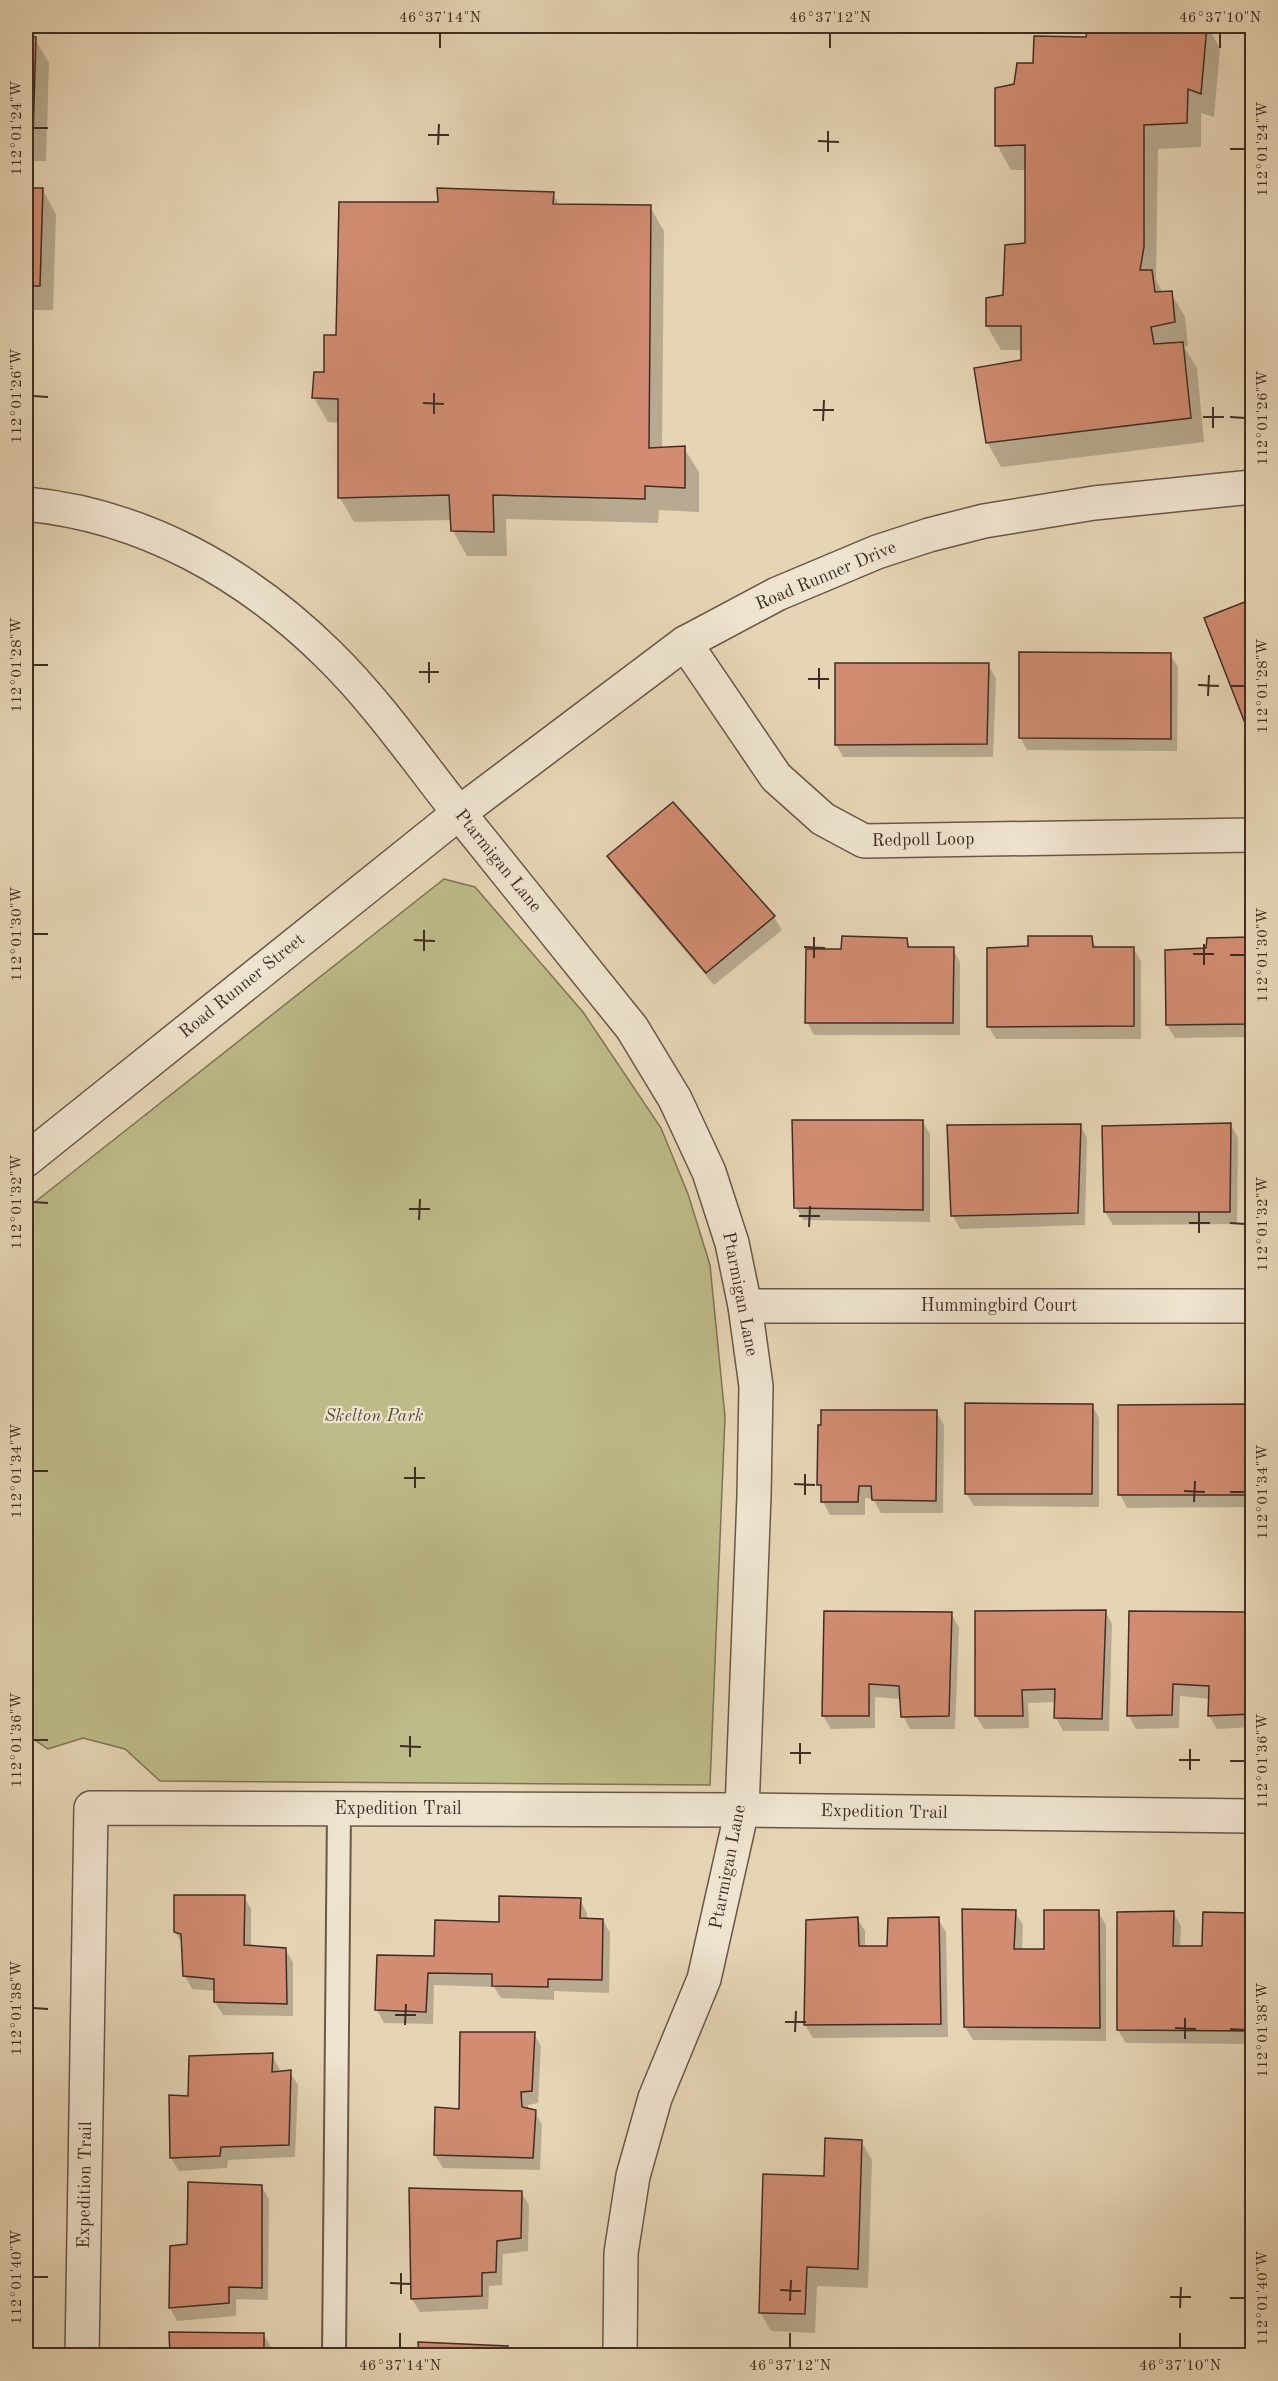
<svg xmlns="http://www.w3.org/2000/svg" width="1278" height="2381" viewBox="0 0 1278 2381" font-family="'Old Standard TT',serif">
  <rect width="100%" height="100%" fill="#e6d5b5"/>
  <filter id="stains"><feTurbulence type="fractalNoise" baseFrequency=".00333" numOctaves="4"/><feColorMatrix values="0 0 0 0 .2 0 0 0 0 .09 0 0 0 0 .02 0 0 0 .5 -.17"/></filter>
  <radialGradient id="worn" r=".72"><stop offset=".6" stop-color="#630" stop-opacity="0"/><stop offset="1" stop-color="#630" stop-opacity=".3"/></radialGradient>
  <!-- green -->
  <polygon fill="#bdbb88" stroke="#7f7456" stroke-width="1.5" points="444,879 475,887 583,1012 661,1128 688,1194 710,1265 725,1417 710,1785 160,1781 125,1749 83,1738 48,1749 26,1734 26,1209"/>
  <!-- shadow -->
  <g fill="#0003">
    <polygon points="1089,26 1207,26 1220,48 1214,117 1201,113 1201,147 1158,149 1156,280 1163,293 1171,293 1185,317 1188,346 1184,347 1197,368 1204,442 1001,467 987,442 1022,361 1023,350 1001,350 987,326 1005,296 1027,244 1026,170 1011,170 997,145 1016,85 1035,64 1088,38"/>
    <polygon points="26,39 35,39 49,63 46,161 26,161"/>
    <polygon points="26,189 42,189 56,214 53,310 26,310"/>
    <polygon points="553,194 560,206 650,207 664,231 662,449 684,448 699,472 699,512 659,510 658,523 506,519 507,556 467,556 453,531 452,520 354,522 340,498 340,423 328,422 314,398 325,374 337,337 440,204"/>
    <polygon points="1252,600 1252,737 1206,619"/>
    <polygon points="1170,654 1178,667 1177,751 1027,750 1020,737"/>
    <polygon points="988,665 996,678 993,757 843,757 836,744"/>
    <polygon points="673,804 774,917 782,930 714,985 616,869 609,856"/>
    <polygon points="1091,938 1097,949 1133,948 1141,961 1141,1039 996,1039 988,1026 1030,948"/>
    <polygon points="1252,938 1252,1037 1175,1038 1167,1025 1208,950 1208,940"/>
    <polygon points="906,940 911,948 953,949 960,962 960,1035 814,1035 807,1022 843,950"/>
    <polygon points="923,1122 930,1134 930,1222 803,1220 796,1207"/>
    <polygon points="1080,1125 1087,1138 1085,1225 960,1229 953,1216"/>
    <polygon points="1231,1125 1238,1138 1237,1224 1113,1225 1105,1212"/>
    <polygon points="1092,1405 1099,1418 1099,1507 974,1506 966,1493"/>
    <polygon points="1247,1405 1252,1415 1252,1507 1127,1508 1120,1495"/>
    <polygon points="936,1412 944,1425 943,1513 881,1513 873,1499 865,1498 865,1515 830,1515 823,1502 823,1491 819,1484"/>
    <polygon points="1105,1611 1112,1624 1109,1731 1063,1731 1056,1718 1056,1702 1028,1703 1029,1728 984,1729 976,1716"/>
    <polygon points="826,1612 951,1614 959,1627 955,1729 910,1729 903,1716 901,1699 875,1697 875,1728 831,1729 823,1716"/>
    <polygon points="1130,1612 1252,1614 1252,1727 1217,1729 1209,1716 1210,1699 1180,1696 1179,1728 1136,1729 1129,1716"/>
    <polygon points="244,1897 251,1909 251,1947 285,1949 293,1962 293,2016 223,2015 215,2002 216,1991 192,1989 185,1976 183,1945 175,1932"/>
    <polygon points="580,1900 587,1913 587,1920 603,1920 610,1933 609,1993 554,1991 554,2000 501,1998 494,1987 434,1985 433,2024 384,2023 377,2010 378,1956 435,1958 500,1923"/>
    <polygon points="963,1911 1015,1912 1023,1925 1022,1951 1045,1951 1098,1912 1106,1925 1106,2041 973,2040 965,2027"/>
    <polygon points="1173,1913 1181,1926 1180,1948 1203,1948 1204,1913 1252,1914 1252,2044 1126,2043 1118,2030"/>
    <polygon points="857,1918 865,1931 865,1947 888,1948 938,1919 946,1932 948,2037 813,2038 805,2025"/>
    <polygon points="534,2034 541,2046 538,2103 528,2105 528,2110 535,2112 542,2125 540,2170 443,2168 435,2155 461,2111"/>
    <polygon points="272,2055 279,2068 279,2073 290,2072 298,2085 295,2157 228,2160 227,2168 179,2171 171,2158 190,2098"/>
    <polygon points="861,2141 872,2160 868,2288 817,2286 815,2333 771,2331 760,2312 825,2178"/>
    <polygon points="261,2186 269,2199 268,2300 236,2299 236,2316 177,2321 170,2308 189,2245"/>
    <polygon points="521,2192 529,2205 528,2251 503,2254 502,2285 489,2286 488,2309 420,2312 412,2299"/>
    <polygon points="263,2334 271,2347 271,2356 172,2356"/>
  </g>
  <!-- building -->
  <g fill="#d18c71" stroke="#412d25" stroke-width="1.5">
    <polygon points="1088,26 1207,26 1201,94 1188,89 1187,123 1144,125 1144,247 1140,270 1152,270 1155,292 1172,291 1175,322 1151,327 1154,344 1183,342 1191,418 986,443 974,368 1021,360 1021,326 986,326 986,298 1003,295 1005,245 1025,243 1025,145 995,146 995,88 1014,84 1017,63 1033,63 1034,36 1086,37"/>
    <polygon points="26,37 36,37 33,137 26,137"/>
    <polygon points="26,188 43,188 40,286 26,286"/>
    <polygon points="437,188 554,192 553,204 651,205 649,448 685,446 685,488 645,486 645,499 493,495 494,532 451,531 449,495 338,498 338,399 312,398 314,372 324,372 324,335 336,335 339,202 438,202"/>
    <polygon points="1252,599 1252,741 1204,618"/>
    <polygon points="1019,652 1171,653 1171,739 1019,738"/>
    <polygon points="835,663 989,663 987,744 835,745"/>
    <polygon points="673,802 775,916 706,973 607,856"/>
    <polygon points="842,936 907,938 908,947 954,947 953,1023 805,1023 806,949 841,949"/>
    <polygon points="1028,936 1092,936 1093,947 1134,947 1134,1026 987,1027 987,948 1028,946"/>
    <polygon points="1252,937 1252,1024 1166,1025 1165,950 1206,948 1207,938"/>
    <polygon points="792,1120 923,1120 923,1210 794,1208"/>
    <polygon points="1231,1123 1230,1212 1104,1212 1102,1126"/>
    <polygon points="1081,1124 1078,1213 951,1216 947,1125"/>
    <polygon points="965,1403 1093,1404 1092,1494 965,1494"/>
    <polygon points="1248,1404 1248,1495 1118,1495 1118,1405"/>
    <polygon points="821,1410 937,1410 936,1501 872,1500 871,1486 859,1486 858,1502 821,1502 821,1485 817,1485 818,1425 821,1425"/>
    <polygon points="1106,1610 1102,1719 1054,1718 1055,1689 1022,1690 1023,1716 975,1716 975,1611"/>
    <polygon points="824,1611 952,1612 949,1716 901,1717 899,1686 869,1684 869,1716 822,1716"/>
    <polygon points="1129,1611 1252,1612 1252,1714 1208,1716 1209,1686 1173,1684 1172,1715 1127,1716"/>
    <polygon points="174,1895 245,1895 244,1945 286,1948 287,2004 214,2002 214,1979 183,1976 181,1934 174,1932"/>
    <polygon points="499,1896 581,1898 580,1918 603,1919 602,1980 548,1979 548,1987 492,1986 492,1974 428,1973 426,2012 375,2010 377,1955 434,1956 435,1920 499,1922"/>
    <polygon points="962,1909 1016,1910 1014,1949 1044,1949 1044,1910 1099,1910 1100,2028 964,2027"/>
    <polygon points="1174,1911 1173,1946 1202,1946 1203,1912 1252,1913 1252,2031 1117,2030 1117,1912"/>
    <polygon points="858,1917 859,1946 887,1946 888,1918 939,1917 941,2024 804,2025 806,1920"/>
    <polygon points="460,2032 535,2032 532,2091 521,2092 522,2107 536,2110 533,2158 434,2155 435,2107 459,2109"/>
    <polygon points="273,2053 272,2072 291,2070 289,2145 221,2147 220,2156 170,2158 169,2095 188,2096 189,2056"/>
    <polygon points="825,2138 862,2140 858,2269 807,2267 805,2314 759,2313 763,2174 824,2176"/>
    <polygon points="188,2182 262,2185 262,2288 229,2287 229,2303 169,2308 170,2246 187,2244"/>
    <polygon points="409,2188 522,2191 521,2238 497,2241 496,2272 482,2273 482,2296 411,2299"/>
    <polygon points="169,2332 264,2333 264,2356 170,2356"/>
    <polygon points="418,2342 508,2346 507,2356 419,2356"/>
  </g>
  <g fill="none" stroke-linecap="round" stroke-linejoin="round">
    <defs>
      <polyline id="service" points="334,2356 339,1809"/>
      <g id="minor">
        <polyline points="685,643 776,777 823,819 864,841 1252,835"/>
        <polyline points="459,813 632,1028 675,1099 709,1172 732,1243 745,1306 756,1386 754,1496 742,1810 704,1979 655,2098 633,2176 621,2253 620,2356"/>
        <polyline points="745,1306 1252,1306"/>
        <polyline points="82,2356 91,1808 742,1810 1252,1816"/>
      </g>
      <g id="tertiary">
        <path d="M26,504C143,515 246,573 329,655C377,702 417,760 459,813"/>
        <polyline points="26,1160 459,813 685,643 777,594 877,552 929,535 984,521 1094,503 1252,487"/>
      </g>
    </defs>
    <!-- service casing -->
    <use href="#service" stroke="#6a5749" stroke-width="26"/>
    <!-- minor casing -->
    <use href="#minor" stroke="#6a5749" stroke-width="36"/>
    <!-- tertiary casing -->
    <use href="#tertiary" stroke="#6a5749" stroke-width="36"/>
    <!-- service -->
    <use href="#service" stroke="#efe4cf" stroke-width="22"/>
    <!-- minor -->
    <use href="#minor" stroke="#efe4cf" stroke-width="33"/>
    <!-- tertiary -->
    <use href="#tertiary" stroke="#efe4cf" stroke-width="33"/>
  </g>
  <!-- ticks -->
  <path fill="none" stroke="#412d25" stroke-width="2" d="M440,48V33M830,48V33M1220,48V33M33,128H48M428,135H449M818,141L839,142M438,145L439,124M1230,149H1245M828,152V131M33,396L48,397M423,403L444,404M813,410H834M434,414V393M1203,417H1224M1230,417L1245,418M823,421L824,400M1213,428V407M33,665H48M419,672H439M808,679H829M429,683V662M1198,685L1219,686M1230,686H1245M819,689V668M1208,696L1209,675M33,934H48M414,940L435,941M804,947L825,948M424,951V930M1193,954H1214M1230,955H1245M814,958V937M1204,965V944M33,1202L48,1203M409,1209H430M799,1216H820M419,1220L420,1199M1189,1223H1210M1230,1223L1245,1224M809,1227L810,1206M1199,1233V1212M33,1471H48M404,1478H425M794,1484L815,1485M415,1488V1467M1184,1491L1205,1492M1230,1492H1245M805,1495V1474M1194,1502L1195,1481M33,1740H48M400,1746L421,1747M790,1753H811M410,1757V1736M1179,1760H1200M1230,1761H1245M800,1764V1743M1190,1770V1749M33,2008L48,2009M395,2015H416M785,2022H806M405,2025L406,2004M1175,2028L1196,2029M1230,2029L1245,2030M795,2032L796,2011M1185,2039V2018M33,2277H48M390,2283L411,2284M780,2290L801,2291M401,2294V2273M1170,2297H1191M1230,2298H1245M790,2301L791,2280M1180,2308L1181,2287M400,2348V2333M790,2348V2333M1180,2348V2333"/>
  <g text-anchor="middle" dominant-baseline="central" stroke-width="4.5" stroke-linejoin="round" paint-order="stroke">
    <!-- street labels -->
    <g font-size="18" fill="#412d25" stroke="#efe4cf">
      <text transform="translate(826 576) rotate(-23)">Road Runner Drive</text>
      <text transform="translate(923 840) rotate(-1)">Redpoll Loop</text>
      <text transform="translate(498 861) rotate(51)">Ptarmigan Lane</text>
      <text transform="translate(242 986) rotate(-39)">Road Runner Street</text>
      <text transform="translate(740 1294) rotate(79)">Ptarmigan Lane</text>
      <text x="999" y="1306">Hummingbird Court</text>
      <text x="398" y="1809">Expedition Trail</text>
      <text transform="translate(884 1812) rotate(1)">Expedition Trail</text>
      <text transform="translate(728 1867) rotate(-79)">Ptarmigan Lane</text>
      <text transform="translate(85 2185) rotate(-89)">Expedition Trail</text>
    </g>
    <!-- park labels -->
    <g font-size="18" font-style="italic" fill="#5a4939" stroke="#efe4cf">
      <text x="374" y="1416">Skelton Park</text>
    </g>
  </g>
  <!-- margin -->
  <rect width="1278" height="2381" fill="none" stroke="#e6d5b5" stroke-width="66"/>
  <rect x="33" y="33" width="1212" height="2315" fill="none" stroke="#412d25" stroke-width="2"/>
  <g font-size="15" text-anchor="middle" fill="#412d25">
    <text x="440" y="22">46°37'14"N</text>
    <text x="830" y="22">46°37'12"N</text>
    <text x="1220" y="22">46°37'10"N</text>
    <text transform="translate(16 128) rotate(-90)" y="5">112°01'24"W</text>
    <text transform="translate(1262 149) rotate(-90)" y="5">112°01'24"W</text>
    <text transform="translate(16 396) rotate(-90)" y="5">112°01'26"W</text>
    <text transform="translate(1262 418) rotate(-90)" y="5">112°01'26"W</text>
    <text transform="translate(16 665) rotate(-90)" y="5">112°01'28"W</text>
    <text transform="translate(1262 686) rotate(-90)" y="5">112°01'28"W</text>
    <text transform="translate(16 934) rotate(-90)" y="5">112°01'30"W</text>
    <text transform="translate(1262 955) rotate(-90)" y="5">112°01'30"W</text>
    <text transform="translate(16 1202) rotate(-90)" y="5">112°01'32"W</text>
    <text transform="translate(1262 1224) rotate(-90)" y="5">112°01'32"W</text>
    <text transform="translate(16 1471) rotate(-90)" y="5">112°01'34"W</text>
    <text transform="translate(1262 1492) rotate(-90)" y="5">112°01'34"W</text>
    <text transform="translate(16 1740) rotate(-90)" y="5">112°01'36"W</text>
    <text transform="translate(1262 1761) rotate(-90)" y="5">112°01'36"W</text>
    <text transform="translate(16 2008) rotate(-90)" y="5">112°01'38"W</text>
    <text transform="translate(1262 2030) rotate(-90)" y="5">112°01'38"W</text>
    <text transform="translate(16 2277) rotate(-90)" y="5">112°01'40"W</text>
    <text transform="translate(1262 2298) rotate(-90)" y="5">112°01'40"W</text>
    <text x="400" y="2370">46°37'14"N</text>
    <text x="790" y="2370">46°37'12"N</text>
    <text x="1180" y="2370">46°37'10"N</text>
  </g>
  <rect width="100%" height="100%" filter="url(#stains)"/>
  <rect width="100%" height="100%" fill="url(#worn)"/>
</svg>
